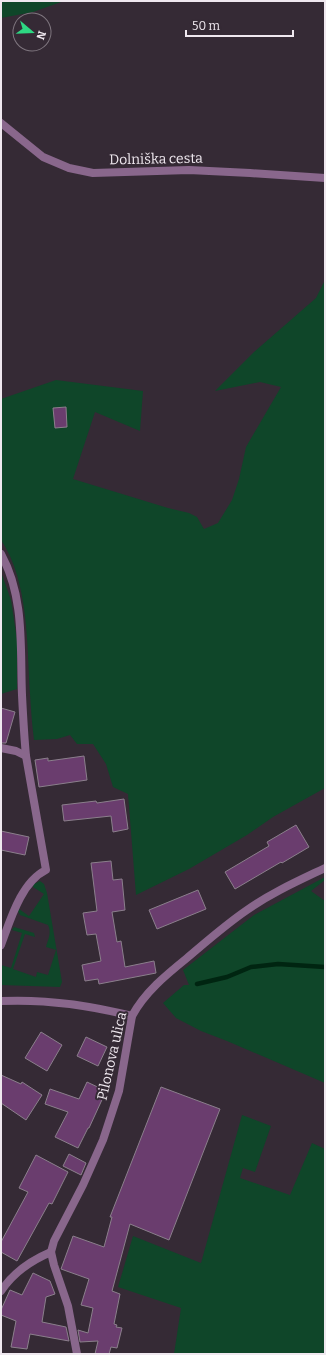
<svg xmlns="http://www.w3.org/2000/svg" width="326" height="1355" viewBox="0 0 326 1355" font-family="Bitter,serif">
  <rect width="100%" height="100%" fill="#352a35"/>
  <!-- green -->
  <g fill="#0f4629">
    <polygon points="1,1 64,1 33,12 1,18"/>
    <path d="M325,280V788L273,817L247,835L189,869L136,895L128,794L113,787L106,764L93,744H77L70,735L57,739L34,740C32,725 31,710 30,694C27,647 29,581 1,540V399L56,380L143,391L140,431L95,412L73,479L168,508L189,513L197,517L204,529L218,523L232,500L239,479L246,447L281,387L260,382L215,391L254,352L316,298Z"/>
    <polygon points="1,572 11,600 17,640 17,689 1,694"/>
    <polygon points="325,877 325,880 311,891 325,901 325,1083 227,1041 201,1031 176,1018 163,1003 184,985 189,985 183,970 254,915"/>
    <path d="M40,881L44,884L47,893L62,982L60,987L1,985V965L11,968L22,933L12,930L14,927L34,933L35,937L25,934L13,969L36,977L37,972L48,975L56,950L46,947C48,939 52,933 48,925L20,915L18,911L19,909L29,916L44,894L33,887L34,884Z"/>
    <polygon points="242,1115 271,1126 255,1172 243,1168 240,1178 290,1195 312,1143 325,1149 325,1354 174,1354 181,1308 118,1287 133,1236 201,1263"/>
  </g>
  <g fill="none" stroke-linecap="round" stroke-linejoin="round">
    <!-- stream -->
    <polyline stroke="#002511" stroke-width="4.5" points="197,984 227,977 251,967 278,964 325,967"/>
  </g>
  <!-- building -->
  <g fill="#6a3d6e" stroke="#8b7f8c">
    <polygon points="66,407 67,427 55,428 53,408"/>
    <polygon points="1,708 15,712 6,743 1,743"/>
    <polygon points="84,756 87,780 39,787 35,760 48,758 48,761"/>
    <polygon points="124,799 128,829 113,832 111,816 64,821 62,805 96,801 97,803"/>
    <polygon points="296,825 309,847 282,863 281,862 235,889 225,872 269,846 267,842"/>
    <polygon points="1,831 29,837 25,855 1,850"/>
    <polygon points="111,861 113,880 122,879 125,910 112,912 117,942 121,941 125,967 154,961 156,973 99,984 98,979 85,981 82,965 101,961 96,934 87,935 83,913 97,911 91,863"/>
    <polygon points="198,890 206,909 157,929 149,910"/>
    <polygon points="41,1032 62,1045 47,1071 25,1058"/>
    <polygon points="86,1037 107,1047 98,1066 77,1056"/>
    <polygon points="1,1075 21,1084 22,1082 42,1095 26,1120 1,1103"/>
    <polygon points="87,1082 106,1091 89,1128 88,1128 78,1148 55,1137 68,1112 45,1104 50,1089 79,1099"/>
    <polygon points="161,1087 220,1109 169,1240 130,1224 112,1291 120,1294 114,1324 117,1325 116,1327 122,1328 117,1348 111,1347 109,1354 95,1354 98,1341 80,1342 78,1330 88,1333 93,1308 81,1305 89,1279 61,1269 73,1236 104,1247 112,1217 110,1217"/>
    <polygon points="69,1154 86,1163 81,1175 63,1166"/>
    <polygon points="36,1155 68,1172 52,1204 49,1203 17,1261 1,1252 1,1242 28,1192 19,1188"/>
    <polygon points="33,1273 50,1281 55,1294 46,1297 42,1322 66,1327 69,1341 30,1334 27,1349 11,1347 16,1321 1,1315 1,1310 10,1290 22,1295"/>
  </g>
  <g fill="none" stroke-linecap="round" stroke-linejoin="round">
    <!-- street -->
    <g stroke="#89678c" stroke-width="8">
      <polyline points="1,123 43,157 69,168 93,173 189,170 250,173 325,178"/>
      <path d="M1,554C25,598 20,647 22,695C23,715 24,735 26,756"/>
      <path d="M1,748L16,751L26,756L46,870C21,882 10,921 1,945"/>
      <path d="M1,1001C46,999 89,1005 132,1016"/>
      <path d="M1,1291C13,1273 32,1260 51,1252"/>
      <path d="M77,1354L68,1306L54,1265L51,1252L54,1241L83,1185L103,1140L119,1091L132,1016C145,992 166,975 187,958C206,942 225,925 247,910C271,893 298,881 325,868"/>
    </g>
  </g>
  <g text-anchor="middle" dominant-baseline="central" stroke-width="4" stroke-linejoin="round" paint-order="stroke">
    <!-- street labels -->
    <g font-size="14" fill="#efe8ef" stroke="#352a35">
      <text transform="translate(156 159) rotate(-1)">Dolniška cesta</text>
      <text transform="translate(112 1056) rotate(-77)">Pilonova ulica</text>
    </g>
  </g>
  <!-- border -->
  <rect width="326" height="1355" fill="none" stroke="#efe8ef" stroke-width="4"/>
  <!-- north arrow -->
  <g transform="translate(32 32) rotate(109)"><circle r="19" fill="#352a35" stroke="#7f767f"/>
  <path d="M0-3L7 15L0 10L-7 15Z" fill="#2ed883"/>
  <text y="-6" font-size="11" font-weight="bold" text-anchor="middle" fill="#efe8ef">N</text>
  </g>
  <!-- scale -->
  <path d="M186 30v6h107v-6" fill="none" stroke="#efe8ef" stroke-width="2"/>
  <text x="192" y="30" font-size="12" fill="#efe8ef" stroke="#352a35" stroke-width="3" paint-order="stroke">50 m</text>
</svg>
